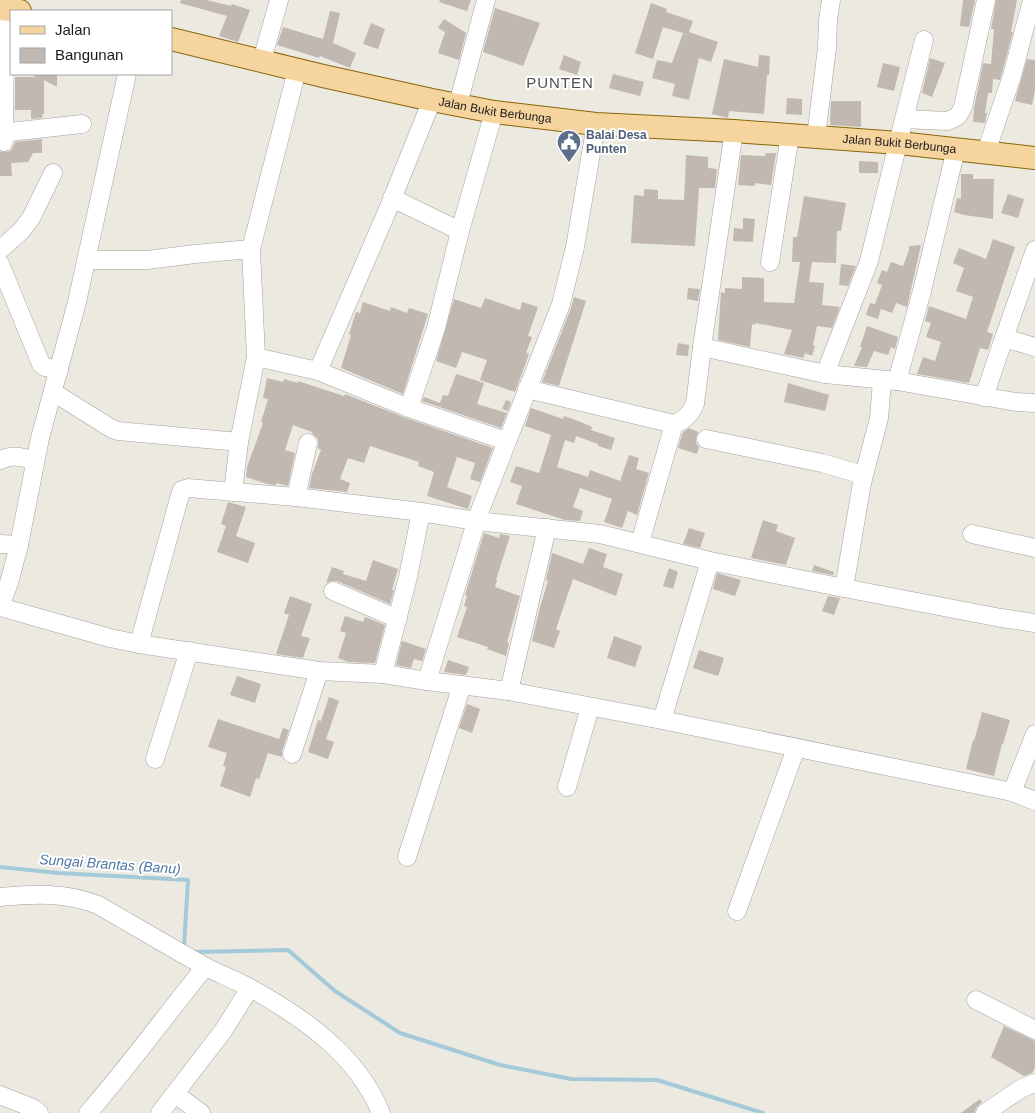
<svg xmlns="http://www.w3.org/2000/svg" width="1035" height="1113" viewBox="0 0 1035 1113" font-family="Arial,sans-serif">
  <rect width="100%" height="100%" fill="#ece9e1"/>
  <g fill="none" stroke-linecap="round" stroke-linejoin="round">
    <!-- stream -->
    <g stroke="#a4c9d8" stroke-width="4">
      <polyline points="0,867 58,873 188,880 184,947"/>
      <polyline points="193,952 288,950 335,991 400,1033 500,1065 571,1079 657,1080 763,1113"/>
    </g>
  </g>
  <!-- building -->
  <g fill="#c0b8b1">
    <polygon points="181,0 207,0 231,6 232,4 250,10 238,42 219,36 227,16 180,3"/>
    <polygon points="440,0 471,0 467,11 439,2"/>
    <polygon points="963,0 975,0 969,27 960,26"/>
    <polygon points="996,0 1017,0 1011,32 1013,32 1000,80 993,79 992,93 988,93 985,113 987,113 985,123 973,122 974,108 983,63 991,64 994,29 991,29"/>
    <polygon points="651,3 667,9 666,12 693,21 689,32 718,42 711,62 699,58 689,100 672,96 675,84 652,78 657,60 672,63 683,33 663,27 653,59 635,53"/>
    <polygon points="495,8 540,23 523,66 483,52"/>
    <polygon points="330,11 340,13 333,43 356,53 350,68 320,56 319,58 277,45 283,27 323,39"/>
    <polygon points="444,19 466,33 459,60 438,53 445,32 438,28"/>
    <polygon points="371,23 385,29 378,49 363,44"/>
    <polygon points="564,55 581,62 577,75 559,69"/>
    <polygon points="759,55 770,56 769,75 767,75 764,114 729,111 728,118 712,114 724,59 758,67"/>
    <polygon points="930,58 945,63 932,97 922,93"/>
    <polygon points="1027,59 1035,60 1035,90 1032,105 1015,101"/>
    <polygon points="883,63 900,67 894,91 877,87"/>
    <polygon points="30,74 57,74 57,87 44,80 44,114 43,114 42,118 31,119 31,110 15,110 15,77 36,77"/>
    <polygon points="613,74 644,82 640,96 609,88"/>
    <polygon points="787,98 802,99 802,115 786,114"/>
    <polygon points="831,101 861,101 861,127 830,125"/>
    <polygon points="42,139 42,153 33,153 28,162 11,163 12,176 0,176 0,152 10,151 13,147 15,142"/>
    <polygon points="766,153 776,153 771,185 755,183 755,186 738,185 741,155 765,156"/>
    <polygon points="686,155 708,157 708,168 717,169 715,188 699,188 695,246 631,243 634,195 644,196 644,189 658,190 658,199 684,200"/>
    <polygon points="859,161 878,162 878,173 859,173"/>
    <polygon points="961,174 973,174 973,179 994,179 993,219 964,215 954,212 957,198 961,199"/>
    <polygon points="1008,194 1024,199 1018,218 1001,213"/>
    <polygon points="804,196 846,203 841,231 837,231 836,263 812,262 809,282 824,283 822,305 840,307 832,328 817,326 813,345 815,346 812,356 805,353 803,358 784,354 792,330 755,323 755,325 752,324 750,347 718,340 721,292 725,293 725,288 742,289 742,277 764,278 764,302 794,303 800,262 792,262 793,237 797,237"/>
    <polygon points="743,218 755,219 753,242 733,241 734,228 743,229"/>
    <polygon points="993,239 1015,247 987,332 993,334 988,350 980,348 969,383 917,374 923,357 935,361 941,342 926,337 931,323 925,321 929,306 966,319 973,297 956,291 964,268 953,263 959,248 986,259"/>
    <polygon points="921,245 907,307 896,303 892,313 881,309 878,319 866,315 870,303 875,304 882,285 877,283 882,270 887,272 891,262 903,266 909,250 909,246"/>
    <polygon points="841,264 856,266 848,286 839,285"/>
    <polygon points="688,288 700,289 698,301 687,299"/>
    <polygon points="574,297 586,301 559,386 542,382 571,308"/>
    <polygon points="485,298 520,310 522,302 538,307 528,336 532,337 526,353 529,354 515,392 480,380 487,360 462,352 456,368 436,361 454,299 481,308"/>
    <polygon points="363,302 390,311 391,307 407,313 409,308 428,314 403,394 341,368 351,335 349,334 356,312 360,313"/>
    <polygon points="867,326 898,337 895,349 891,347 888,355 874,351 867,367 854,366 862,347 860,347"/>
    <polygon points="678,343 689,345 688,356 676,355"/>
    <polygon points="456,374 484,383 477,404 507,413 501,428 422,401 424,397 440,403 443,395 448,396"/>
    <polygon points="267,378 283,382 284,379 298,383 298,381 344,396 345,394 406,418 493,448 480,482 470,479 475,463 457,457 447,487 472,496 468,509 427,496 434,472 418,466 419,462 370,446 364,463 348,458 340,479 350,483 347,492 309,488 312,474 321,450 318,448 318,439 312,433 312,432 293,425 285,450 295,453 288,486 277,483 276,485 267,484 246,477 247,467 263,423 261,422 268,399 263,398"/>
    <polygon points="788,383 829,395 825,411 784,402"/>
    <polygon points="506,400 511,402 508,411 502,409"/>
    <polygon points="531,408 563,419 564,416 581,422 592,427 591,430 615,438 611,450 598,446 598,444 576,436 574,443 565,440 557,467 588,477 590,470 620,481 629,455 639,458 636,469 649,473 637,515 628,511 622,528 604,522 612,499 580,488 573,507 583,511 580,521 565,520 516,504 522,486 510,482 516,466 539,473 551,435 525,426"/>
    <polygon points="689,428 698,432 696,437 696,443 699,447 697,454 678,448 683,432"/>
    <polygon points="228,502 246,507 236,536 255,543 248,563 217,552 226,526 221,524"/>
    <polygon points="763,520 778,525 776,531 795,538 786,565 751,558"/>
    <polygon points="689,528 705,533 700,548 683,544"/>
    <polygon points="484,533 499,538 500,534 510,536 496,580 497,580 495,587 520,596 507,642 509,643 506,656 487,649 488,647 457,637 467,607 464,606 467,596 465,595"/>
    <polygon points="589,548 607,554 603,567 623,574 616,596 573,579 556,629 560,631 554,648 532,641 540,607 548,581 546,580 552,553 583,564"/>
    <polygon points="373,560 398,569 392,590 394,590 390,604 337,581 331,581 326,583 332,567 344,571 343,574 366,581"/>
    <polygon points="814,565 834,572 833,575 812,571"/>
    <polygon points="669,568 678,572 673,589 663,586"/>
    <polygon points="717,573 741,580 735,596 713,589"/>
    <polygon points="290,596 312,604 301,636 310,638 303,658 276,654 289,615 284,613"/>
    <polygon points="828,596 840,598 834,615 822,611"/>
    <polygon points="345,616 363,622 365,617 385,625 375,663 348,662 338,658 346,633 340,631"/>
    <polygon points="614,636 642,646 635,667 607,658"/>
    <polygon points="402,641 426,649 422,661 414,659 411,668 396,665"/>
    <polygon points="699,650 724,658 718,676 693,668"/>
    <polygon points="448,660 469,667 466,675 444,672"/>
    <polygon points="237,676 261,684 255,703 230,695"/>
    <polygon points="329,697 339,701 326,739 334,742 328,759 308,752 318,720 321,721"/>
    <polygon points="467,704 480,709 472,733 459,728"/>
    <polygon points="982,712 1010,720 1003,744 1002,744 994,776 966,769 973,740 974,741"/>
    <polygon points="218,719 279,739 283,728 289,730 282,751 282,757 268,753 259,779 256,778 250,797 220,786 226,767 223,766 227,753 208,747"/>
    <polygon points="1004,1026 1035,1041 1035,1068 1032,1073 1024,1076 991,1057"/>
    <polygon points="980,1099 982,1102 976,1108 974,1113 961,1113"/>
  </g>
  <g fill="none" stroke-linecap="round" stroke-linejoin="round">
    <defs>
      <g id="minor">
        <polyline points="262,60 279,0"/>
        <polyline points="458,104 486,0"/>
        <polyline points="904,119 924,40"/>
        <polyline points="0,133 82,124"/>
        <polyline points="816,137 827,48 828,20 831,0"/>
        <polyline points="4,142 5,25 10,10"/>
        <polyline points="986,152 1012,76 1032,0"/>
        <polyline points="392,198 460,231"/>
        <polyline points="0,250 21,231 31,218 53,173"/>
        <polyline points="1035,250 1004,338 1035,347"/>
        <polyline points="87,260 147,260 195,254 251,249 297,70"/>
        <polyline points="770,262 790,135"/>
        <polyline points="0,264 41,364 45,367 59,370"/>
        <polyline points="702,347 825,374 897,381 1016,402 1035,403"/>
        <polyline points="256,357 318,371 409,408 506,441"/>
        <polyline points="318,371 386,214 432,100"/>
        <polyline points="825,374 869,261 904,119 948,121 958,116 963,107 986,0"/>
        <polyline points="897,381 922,291 956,149"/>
        <path d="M527,389L674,424C684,421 691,413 695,404L702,347L734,131"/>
        <polyline points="53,392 112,429 118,431 239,442"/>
        <polyline points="984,397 1004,338"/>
        <polyline points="409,408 436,328 460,231 494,112"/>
        <polyline points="706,439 822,463 863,475"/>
        <path d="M0,460C13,454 22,457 35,461"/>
        <polyline points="233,492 239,442 256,357 251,249"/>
        <polyline points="296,497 308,443"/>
        <polyline points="972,534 1035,548"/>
        <polyline points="640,543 674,424"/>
        <polyline points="0,544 19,545"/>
        <polyline points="710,561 662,720 1012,792 1035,801"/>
        <polyline points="844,588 1001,618 1035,623"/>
        <polyline points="333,591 398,619"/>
        <polyline points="0,606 9,583 19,545 40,438 77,302 127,74"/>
        <polyline points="0,607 110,638 139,644 319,671 383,674 427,681 479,513 561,304 575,247 596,124"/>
        <polyline points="139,644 180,495 182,490 188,488 296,497 421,512 476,521 600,534 710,561 844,588 862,483 879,418 882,381"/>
        <polyline points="383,674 408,577 421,512"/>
        <polyline points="427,681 509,691 662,720"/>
        <polyline points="509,691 547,528"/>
        <polyline points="292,754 319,671"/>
        <polyline points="155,759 189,651"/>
        <polyline points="567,787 590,707"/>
        <polyline points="1012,792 1035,734"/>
        <polyline points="407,857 462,685"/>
        <path d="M0,897C34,894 66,892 98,905C133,925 168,946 204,966C219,974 236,980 252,989C304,1018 358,1056 381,1113"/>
        <polyline points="737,911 796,748"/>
        <polyline points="976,1000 1035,1030"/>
        <polyline points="175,1094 201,1113"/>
        <polyline points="0,1095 33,1108 39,1113"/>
        <path d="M88,1113C129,1066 166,1015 205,967"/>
        <polyline points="160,1113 223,1031 250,988"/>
        <polyline points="985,1113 1022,1088 1035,1083"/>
      </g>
      <g id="major">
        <polyline points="0,9 20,11"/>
        <path id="s1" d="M171,39L323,76L432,100L494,112L596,124L734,131L899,143L1035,158"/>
      </g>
    </defs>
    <!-- minor casing -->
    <use href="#minor" stroke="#a2a2a2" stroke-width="19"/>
    <!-- major casing -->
    <use href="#major" stroke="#896609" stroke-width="24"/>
    <!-- minor -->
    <use href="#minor" stroke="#fff" stroke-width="18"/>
    <!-- major -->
    <use href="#major" stroke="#f5d49d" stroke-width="22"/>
  </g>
  <!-- icons -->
  <defs>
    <symbol id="civic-pin" viewBox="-11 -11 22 30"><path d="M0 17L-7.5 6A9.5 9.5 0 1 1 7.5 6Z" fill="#5c6f8a" stroke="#fff"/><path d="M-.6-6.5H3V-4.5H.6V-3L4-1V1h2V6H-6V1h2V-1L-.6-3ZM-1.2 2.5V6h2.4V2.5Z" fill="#fff"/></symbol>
  </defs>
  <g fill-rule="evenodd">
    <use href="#civic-pin" x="555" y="128" width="28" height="38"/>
  </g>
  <g text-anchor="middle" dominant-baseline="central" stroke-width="4" stroke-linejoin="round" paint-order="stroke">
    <!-- street labels -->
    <g font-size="12" fill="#1b1b1b" stroke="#fff">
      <text stroke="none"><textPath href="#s1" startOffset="332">Jalan Bukit Berbunga</textPath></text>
      <text stroke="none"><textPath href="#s1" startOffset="738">Jalan Bukit Berbunga</textPath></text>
    </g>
    <!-- service labels -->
    <g font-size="12" font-weight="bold" fill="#4e5e75" stroke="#fff" text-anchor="start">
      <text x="586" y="135">Balai Desa<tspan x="586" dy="14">Punten</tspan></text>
    </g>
    <!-- water labels -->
    <g font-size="14" font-style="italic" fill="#4f75a4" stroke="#fff">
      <text transform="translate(110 864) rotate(4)">Sungai Brantas (Banu)</text>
    </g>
    <!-- quarter labels -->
    <g font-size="15" letter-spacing="1" fill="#4e4e4e" stroke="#fff">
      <text x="560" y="82">PUNTEN</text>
    </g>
  </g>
  <!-- legend -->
  <rect x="10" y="10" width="162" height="65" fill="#ffffff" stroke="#a4a4a4"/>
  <rect x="20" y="26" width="25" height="8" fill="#f5d49d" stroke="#a4a4a4"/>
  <text x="55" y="35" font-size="15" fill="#1b1b1b">Jalan</text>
  <rect x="20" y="48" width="25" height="15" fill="#c0b8b1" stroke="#a4a4a4"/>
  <text x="55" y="60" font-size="15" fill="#1b1b1b">Bangunan</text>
</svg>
